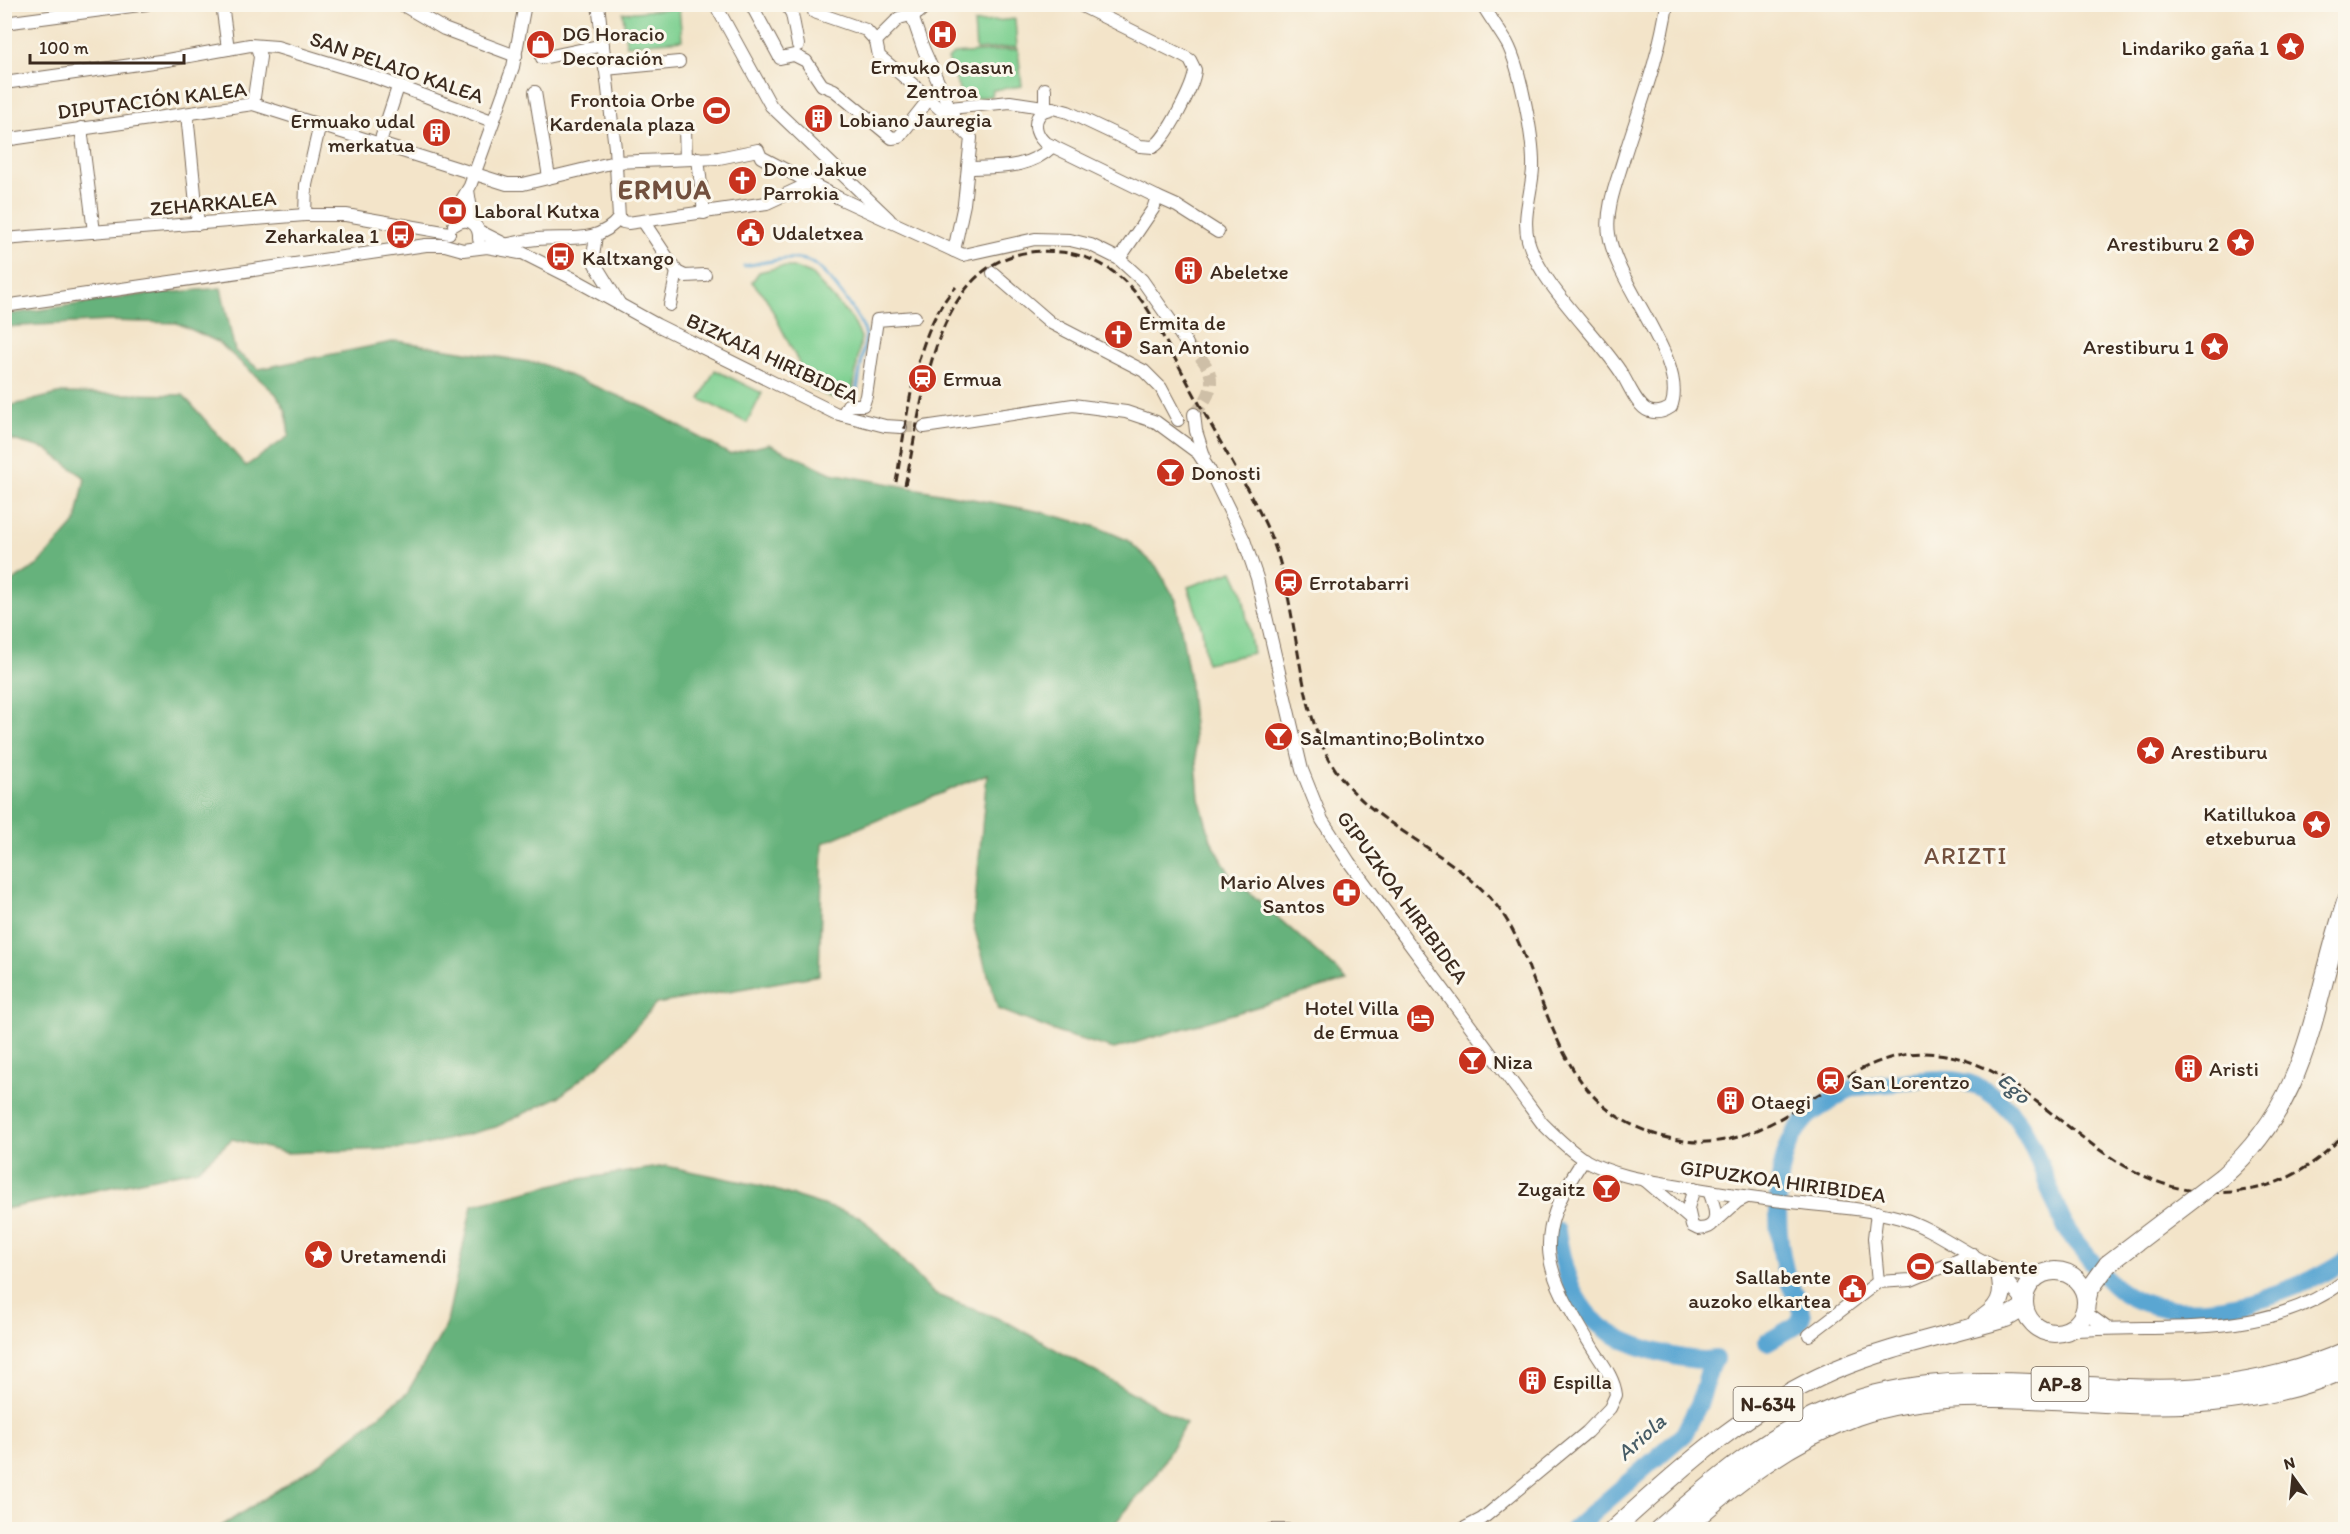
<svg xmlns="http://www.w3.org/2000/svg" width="2350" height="1534" viewBox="0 0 2350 1534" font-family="Itim,sans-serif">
  <rect width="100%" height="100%" fill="#fbf7ec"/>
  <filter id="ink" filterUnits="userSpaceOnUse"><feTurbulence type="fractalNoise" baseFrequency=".0167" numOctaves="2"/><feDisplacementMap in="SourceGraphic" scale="12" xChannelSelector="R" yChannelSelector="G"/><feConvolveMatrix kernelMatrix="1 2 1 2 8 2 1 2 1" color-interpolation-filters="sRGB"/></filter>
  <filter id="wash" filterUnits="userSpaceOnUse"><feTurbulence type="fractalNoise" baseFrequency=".008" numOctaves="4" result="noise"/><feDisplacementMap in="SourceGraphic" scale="24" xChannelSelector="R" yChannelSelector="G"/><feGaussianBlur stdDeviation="1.35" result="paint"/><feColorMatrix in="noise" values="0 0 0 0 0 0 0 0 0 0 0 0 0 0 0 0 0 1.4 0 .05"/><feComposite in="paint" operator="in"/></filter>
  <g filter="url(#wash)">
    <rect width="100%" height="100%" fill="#f3e4c9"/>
    <!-- green -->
    <g fill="#7ed091" stroke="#5c7d58" stroke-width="1.5">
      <polygon points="679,8 682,40 626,45 623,13"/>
      <polygon points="1015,19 1017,47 976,50 974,23"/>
      <polygon points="1018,49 1022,86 993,90 992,96 963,99 948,59 953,54"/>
      <polygon points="780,267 793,267 811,274 852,319 861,337 852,397 833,398 812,389 766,298 752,282 759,272"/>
      <polygon points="715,370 762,393 747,423 700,399"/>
      <polygon points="1233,571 1242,591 1253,653 1206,663 1202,629 1188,587"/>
    </g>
    <!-- forest -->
    <g fill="#66b27b" stroke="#506e4c" stroke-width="1.5">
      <polygon points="221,288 235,351 259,369 397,341 542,364 647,408 729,454 769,444 831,473 1037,511 1097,527 1127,540 1156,566 1176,600 1189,675 1199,798 1211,840 1231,876 1348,980 1114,1049 1062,1034 998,1009 973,924 987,774 823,843 819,975 656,1004 613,1053 560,1096 496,1127 414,1148 286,1153 232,1139 198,1169 5,1209 5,586 38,565 76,522 85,478 46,449 5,438 5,407 62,393 183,395 246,466 289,436 286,411 276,394 218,342 177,323 109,321 5,327 5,315 141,295"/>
      <polygon points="666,1166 762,1186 861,1217 934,1294 1005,1321 1186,1423 1154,1478 1110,1529 217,1529 322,1461 407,1393 446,1326 472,1205 567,1181"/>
    </g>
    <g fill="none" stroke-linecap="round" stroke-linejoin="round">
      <!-- stream -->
      <path stroke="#5aa6d2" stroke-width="3" d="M744,266C763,263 786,256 805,260C824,264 860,317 866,335L855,401"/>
      <!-- river -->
      <g stroke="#5aa6d2" stroke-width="18">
        <path d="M1557,1231C1568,1302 1589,1335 1661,1353C1676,1357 1700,1362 1715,1359"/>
        <path d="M1767,1342L1798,1324L1802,1316C1800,1300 1790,1289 1786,1274C1775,1231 1771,1158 1803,1122C1809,1114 1819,1108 1828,1103C1835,1098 1843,1091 1851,1089C1862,1086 1875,1085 1887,1084C1919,1080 1955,1073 1985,1090C2033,1118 2042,1178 2064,1224C2069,1235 2078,1244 2085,1253C2095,1265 2106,1281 2119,1290C2178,1333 2291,1297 2346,1260"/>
        <polyline points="1573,1530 1684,1434 1700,1402 1712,1360"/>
      </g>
    </g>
  </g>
  <g filter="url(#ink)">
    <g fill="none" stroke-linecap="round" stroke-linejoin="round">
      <!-- minor-tunnel -->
      <g stroke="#cebfa7" stroke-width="12" stroke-dasharray="12 6" stroke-linecap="butt">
        <path d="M1187,344C1213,367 1221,385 1196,412"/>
        <polyline points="901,427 924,427"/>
      </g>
      <defs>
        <g id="minor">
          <polyline points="222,4 228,49"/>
          <polyline points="401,4 444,29 516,56"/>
          <polyline points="598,4 615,148 619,218"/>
          <polyline points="715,4 771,106 889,219"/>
          <polyline points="751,4 780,58 794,55 806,61 822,85 834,90 892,138 899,137 929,99"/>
          <polyline points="786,4 792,14 798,45"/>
          <polyline points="908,4 923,48 955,120"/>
          <path d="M1078,4L1183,56L1190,60L1195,70C1194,86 1166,140 1153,147L1140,146L1068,112L1053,108L1043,111C1032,120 1035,133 1044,142L1157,197L1153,209L1119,259"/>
          <path d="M1482,4C1490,17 1499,30 1507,43C1520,67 1534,139 1533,168C1532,192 1522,216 1528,240C1540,284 1594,332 1620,371C1628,382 1636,406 1649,411C1657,414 1665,411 1671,407C1689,361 1616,286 1609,234C1605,208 1618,179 1625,154C1640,106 1660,55 1667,4"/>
          <polyline points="814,12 866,30 876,41"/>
          <polyline points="4,23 147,4"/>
          <polyline points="876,41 879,56 923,93 971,138 964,204 954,251"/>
          <polyline points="876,41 899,18 918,13 928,4"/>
          <polyline points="542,58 603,45"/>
          <polyline points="605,69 679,62"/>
          <polyline points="4,83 167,60 250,45 277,47 369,75 492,121"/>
          <polyline points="1045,89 1045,106"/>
          <polyline points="535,92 549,177"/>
          <polyline points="253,104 260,57 257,47"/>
          <polyline points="950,108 1010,102 1050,108"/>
          <polyline points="187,114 198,224"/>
          <polyline points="81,128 94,232"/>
          <polyline points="685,129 686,158"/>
          <polyline points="4,140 253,104 507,184 523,184 615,162 719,158 758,150 761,157 839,198 963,255 1035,239 1070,240 1091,245 1119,259 1142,280 1187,344"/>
          <polyline points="379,145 398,87"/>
          <polyline points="698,158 704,213"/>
          <path d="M969,168C1000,167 1029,169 1053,146"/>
          <polyline points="468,190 473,223"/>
          <polyline points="1157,197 1177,206 1218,232"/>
          <polyline points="305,215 306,185 320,124"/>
          <polyline points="619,218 623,222 628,223 767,203 808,184"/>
          <polyline points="458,221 461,201 470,186 513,67 525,4"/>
          <polyline points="643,221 677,272 685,276 705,275"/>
          <path d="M454,225C467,215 480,224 479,239"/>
          <polyline points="479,231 572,278 657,325 835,413 885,426 901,427"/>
          <polyline points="596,235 593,257 595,264 619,303"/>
          <polyline points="4,239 305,215 346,215 449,233"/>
          <path d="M505,245C515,243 526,240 537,239C566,236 599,245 619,218"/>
          <polyline points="993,273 1051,323 1144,371 1161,388 1178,420"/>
          <polyline points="670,305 677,272"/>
          <polyline points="4,306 426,245 445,245 463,250 487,247 520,253"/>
          <polyline points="1194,414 1196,431 1204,456"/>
          <polyline points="843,415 848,405 863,405 866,396 877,320 915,317"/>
          <path d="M924,427L1073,405L1126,412L1156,422L1198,453L1210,471L1244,540L1257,578L1302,770L1322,820L1349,862L1542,1123C1555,1136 1568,1149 1583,1159C1611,1175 1643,1180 1674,1185C1713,1192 1752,1198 1792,1202C1827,1206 1865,1208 1900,1218C1947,1232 1986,1275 2036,1277"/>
          <polyline points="1646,1181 1689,1218"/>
          <path d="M1694,1188L1688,1208L1692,1226L1698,1229C1723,1229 1715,1207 1709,1191"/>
          <polyline points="1877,1212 1874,1238 1878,1282"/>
          <polyline points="1715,1222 1737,1202 1747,1197"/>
          <polyline points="2000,1272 2023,1301"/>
          <polyline points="2085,1312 2107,1328"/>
          <path d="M2067,1331C2163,1322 2262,1343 2346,1280"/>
          <polyline points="1809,1335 1878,1282 1911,1280 1973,1254"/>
          <polyline points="1270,1530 1287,1530"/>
          <path d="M1461,1530L1482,1519L1587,1432L1610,1408L1616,1395C1614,1377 1601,1362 1592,1347C1544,1268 1529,1240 1584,1159"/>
        </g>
        <g id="highway">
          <path d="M2222,1177C2312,1098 2311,1008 2346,902"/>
          <circle cx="2055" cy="1302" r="31"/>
          <polyline points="2086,1302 2089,1290 2108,1264"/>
          <path d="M1977,1322C1999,1310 2007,1296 1999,1271"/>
          <path d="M1613,1530C1683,1466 1747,1408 1835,1370C1889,1347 1949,1335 2006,1318L2023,1308"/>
          <path d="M1658,1530C1716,1479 1775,1427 1850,1402C1941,1371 2034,1384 2128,1388C2202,1392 2278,1381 2346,1351"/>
          <path d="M1683,1530C1735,1483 1790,1440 1857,1416C1945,1386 2037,1401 2128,1404C2201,1407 2278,1399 2346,1369"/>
        </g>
      </defs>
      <!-- minor casing -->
      <use href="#minor" stroke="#7b6b5a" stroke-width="14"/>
      <!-- highway casing -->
      <use href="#highway" stroke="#7b6b5a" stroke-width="20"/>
      <!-- minor -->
      <use href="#minor" stroke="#fff" stroke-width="12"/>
      <!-- highway -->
      <use href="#highway" stroke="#fff" stroke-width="18"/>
      <!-- rail -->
      <g stroke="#3b2a1e" stroke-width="3" stroke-dasharray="9 4.5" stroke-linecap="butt">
        <path d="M896,482C907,423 913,331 956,287"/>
        <path d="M905,485C925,397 933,238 1060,252C1103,256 1132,282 1153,318C1177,362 1200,406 1225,450C1244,484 1265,517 1277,553C1298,617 1297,700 1329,759C1367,828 1454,848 1500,910C1514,929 1523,952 1531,974C1561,1051 1581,1119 1673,1139C1801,1167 1852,998 1993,1072C2009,1080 2023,1092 2037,1102C2102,1152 2154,1202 2241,1191C2283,1186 2319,1164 2346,1131"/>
      </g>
      <defs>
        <polyline id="highway-bridge" points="2108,1264 2222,1177"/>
      </defs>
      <!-- highway-bridge casing -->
      <use href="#highway-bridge" stroke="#7b6b5a" stroke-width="20" stroke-linecap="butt"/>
      <!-- highway-bridge -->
      <use href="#highway-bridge" stroke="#fff" stroke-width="18"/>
    </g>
  </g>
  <!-- icons -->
  <defs>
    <symbol id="hospital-disc" viewBox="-11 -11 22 22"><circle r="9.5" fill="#c8321e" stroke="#fbf7ec"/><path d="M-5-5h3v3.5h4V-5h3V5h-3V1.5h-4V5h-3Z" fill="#fff"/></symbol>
    <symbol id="shop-disc" viewBox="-11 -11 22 22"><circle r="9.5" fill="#c8321e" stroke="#fbf7ec"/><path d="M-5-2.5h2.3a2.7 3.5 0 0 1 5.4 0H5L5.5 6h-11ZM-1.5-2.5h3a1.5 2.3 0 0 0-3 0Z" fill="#fff"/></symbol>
    <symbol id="sight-disc" viewBox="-11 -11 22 22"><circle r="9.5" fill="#c8321e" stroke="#fbf7ec"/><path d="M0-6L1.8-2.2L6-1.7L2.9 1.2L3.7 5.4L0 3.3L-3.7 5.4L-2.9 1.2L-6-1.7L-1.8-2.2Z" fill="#fff"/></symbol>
    <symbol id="stadium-disc" viewBox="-11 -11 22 22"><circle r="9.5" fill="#c8321e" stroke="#fbf7ec"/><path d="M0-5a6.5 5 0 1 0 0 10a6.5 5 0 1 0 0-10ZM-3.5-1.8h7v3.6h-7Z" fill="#fff"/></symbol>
    <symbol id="building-disc" viewBox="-11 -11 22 22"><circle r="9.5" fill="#c8321e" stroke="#fbf7ec"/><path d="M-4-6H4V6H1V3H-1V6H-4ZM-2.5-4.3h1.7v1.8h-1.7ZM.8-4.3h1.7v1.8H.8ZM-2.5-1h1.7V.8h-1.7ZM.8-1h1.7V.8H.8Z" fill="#fff"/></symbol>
    <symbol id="church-disc" viewBox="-11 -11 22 22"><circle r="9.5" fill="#c8321e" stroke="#fbf7ec"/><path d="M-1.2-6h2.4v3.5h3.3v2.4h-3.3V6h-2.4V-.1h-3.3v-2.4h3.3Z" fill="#fff"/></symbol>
    <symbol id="bank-disc" viewBox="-11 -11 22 22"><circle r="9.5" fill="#c8321e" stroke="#fbf7ec"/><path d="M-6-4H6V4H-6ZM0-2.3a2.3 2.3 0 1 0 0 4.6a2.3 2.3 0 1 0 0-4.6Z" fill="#fff"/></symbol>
    <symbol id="civic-disc" viewBox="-11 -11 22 22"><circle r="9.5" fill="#c8321e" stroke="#fbf7ec"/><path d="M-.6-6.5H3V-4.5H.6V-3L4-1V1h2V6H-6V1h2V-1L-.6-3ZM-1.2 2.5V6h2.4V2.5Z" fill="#fff"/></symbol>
    <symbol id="bus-disc" viewBox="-11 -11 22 22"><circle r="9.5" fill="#c8321e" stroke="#fbf7ec"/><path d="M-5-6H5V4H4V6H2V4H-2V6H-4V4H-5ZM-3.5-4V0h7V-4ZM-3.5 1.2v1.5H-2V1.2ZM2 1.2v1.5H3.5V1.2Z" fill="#fff"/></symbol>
    <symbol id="station-disc" viewBox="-11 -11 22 22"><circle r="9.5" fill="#c8321e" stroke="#fbf7ec"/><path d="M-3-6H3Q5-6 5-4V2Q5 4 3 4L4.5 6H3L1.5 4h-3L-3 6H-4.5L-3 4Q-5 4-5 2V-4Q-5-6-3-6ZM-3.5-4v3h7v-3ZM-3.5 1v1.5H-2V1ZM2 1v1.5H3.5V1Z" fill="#fff"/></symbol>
    <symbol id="bar-disc" viewBox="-11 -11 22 22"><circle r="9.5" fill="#c8321e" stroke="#fbf7ec"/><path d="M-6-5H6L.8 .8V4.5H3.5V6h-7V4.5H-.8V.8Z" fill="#fff"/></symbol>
    <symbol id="pharmacy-disc" viewBox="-11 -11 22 22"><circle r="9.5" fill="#c8321e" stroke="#fbf7ec"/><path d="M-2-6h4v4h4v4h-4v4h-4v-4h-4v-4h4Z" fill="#fff"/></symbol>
    <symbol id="hotel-disc" viewBox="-11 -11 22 22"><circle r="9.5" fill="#c8321e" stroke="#fbf7ec"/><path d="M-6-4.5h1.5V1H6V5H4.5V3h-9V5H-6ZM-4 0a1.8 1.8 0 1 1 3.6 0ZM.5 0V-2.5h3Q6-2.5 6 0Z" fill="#fff"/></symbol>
  </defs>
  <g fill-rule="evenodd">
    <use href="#hospital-disc" x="926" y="18" width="33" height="33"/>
    <use href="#shop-disc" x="524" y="28" width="33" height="33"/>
    <use href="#sight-disc" x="2274" y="30" width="33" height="33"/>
    <use href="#stadium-disc" x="700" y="94" width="33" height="33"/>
    <use href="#building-disc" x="802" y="102" width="33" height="33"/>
    <use href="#building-disc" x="420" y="116" width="33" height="33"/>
    <use href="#church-disc" x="726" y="164" width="33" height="33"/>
    <use href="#bank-disc" x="436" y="194" width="33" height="33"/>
    <use href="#civic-disc" x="734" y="216" width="33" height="33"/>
    <use href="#bus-disc" x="384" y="218" width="33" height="33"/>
    <use href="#sight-disc" x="2224" y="226" width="33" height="33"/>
    <use href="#bus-disc" x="544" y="240" width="33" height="33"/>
    <use href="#building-disc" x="1172" y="254" width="33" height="33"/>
    <use href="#church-disc" x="1102" y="318" width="33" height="33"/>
    <use href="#sight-disc" x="2198" y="330" width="33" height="33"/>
    <use href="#station-disc" x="906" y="362" width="33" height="33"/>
    <use href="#bar-disc" x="1154" y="456" width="33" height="33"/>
    <use href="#station-disc" x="1272" y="566" width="33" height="33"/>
    <use href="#bar-disc" x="1262" y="720" width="33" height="33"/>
    <use href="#sight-disc" x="2134" y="734" width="33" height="33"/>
    <use href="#sight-disc" x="2300" y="808" width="33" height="33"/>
    <use href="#pharmacy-disc" x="1330" y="876" width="33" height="33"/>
    <use href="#hotel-disc" x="1404" y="1002" width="33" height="33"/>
    <use href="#bar-disc" x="1456" y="1044" width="33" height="33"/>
    <use href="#building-disc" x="2172" y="1052" width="33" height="33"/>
    <use href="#station-disc" x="1814" y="1064" width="33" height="33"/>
    <use href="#building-disc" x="1714" y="1084" width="33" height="33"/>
    <use href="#bar-disc" x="1590" y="1172" width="33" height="33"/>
    <use href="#sight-disc" x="302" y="1238" width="33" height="33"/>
    <use href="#stadium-disc" x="1904" y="1250" width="33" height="33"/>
    <use href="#civic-disc" x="1836" y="1272" width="33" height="33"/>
    <use href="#building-disc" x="1516" y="1364" width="33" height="33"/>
  </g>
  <g text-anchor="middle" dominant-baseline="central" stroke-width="6" stroke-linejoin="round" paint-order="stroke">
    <!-- shield labels -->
    <g fill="#fbf7ec" stroke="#75685c" stroke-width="1.5">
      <rect x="2031.5" y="1367" width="57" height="34" rx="4.5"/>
      <rect x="1733.5" y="1387" width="69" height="34" rx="4.5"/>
    </g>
    <g font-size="20" font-weight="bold" fill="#3b2a1e">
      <text x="2060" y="1384">AP-8</text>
      <text x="1768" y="1404">N-634</text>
    </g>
    <!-- poi labels -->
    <g font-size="21" fill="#3b2a1e" stroke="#fbf7ec" text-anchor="start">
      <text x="562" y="33">DG Horacio<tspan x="562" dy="24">Decoración</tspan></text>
      <text x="2269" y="47" text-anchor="end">Lindariko gaña 1</text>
      <text x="942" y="66" text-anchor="middle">Ermuko Osasun<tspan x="942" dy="24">Zentroa</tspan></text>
      <text x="695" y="99" text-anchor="end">Frontoia Orbe<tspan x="695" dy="24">Kardenala plaza</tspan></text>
      <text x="839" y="119">Lobiano Jauregia</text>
      <text x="415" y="120" text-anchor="end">Ermuako udal<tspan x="415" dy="24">merkatua</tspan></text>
      <text x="763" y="168">Done Jakue<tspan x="763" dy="24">Parrokia</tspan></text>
      <text x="474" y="210">Laboral Kutxa</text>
      <text x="772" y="232">Udaletxea</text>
      <text x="379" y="235" text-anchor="end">Zeharkalea 1</text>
      <text x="2219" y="243" text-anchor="end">Arestiburu 2</text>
      <text x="582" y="257">Kaltxango</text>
      <text x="1210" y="271">Abeletxe</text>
      <text x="1139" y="322">Ermita de<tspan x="1139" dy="24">San Antonio</tspan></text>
      <text x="2194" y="346" text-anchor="end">Arestiburu 1</text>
      <text x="943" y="378">Ermua</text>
      <text x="1191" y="472">Donosti</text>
      <text x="1309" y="582">Errotabarri</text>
      <text x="1300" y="737">Salmantino;Bolintxo</text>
      <text x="2171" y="751">Arestiburu</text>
      <text x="2296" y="813" text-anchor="end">Katillukoa<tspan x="2296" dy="24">etxeburua</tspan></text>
      <text x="1325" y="881" text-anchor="end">Mario Alves<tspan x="1325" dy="24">Santos</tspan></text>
      <text x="1399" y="1007" text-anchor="end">Hotel Villa<tspan x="1399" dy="24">de Ermua</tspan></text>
      <text x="1493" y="1061">Niza</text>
      <text x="2209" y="1068">Aristi</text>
      <text x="1851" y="1081">San Lorentzo</text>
      <text x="1751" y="1101">Otaegi</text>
      <text x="1585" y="1188" text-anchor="end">Zugaitz</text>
      <text x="340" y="1255">Uretamendi</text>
      <text x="1942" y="1266">Sallabente</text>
      <text x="1831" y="1276" text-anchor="end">Sallabente<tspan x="1831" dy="24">auzoko elkartea</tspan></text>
      <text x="1553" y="1381">Espilla</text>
    </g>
    <!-- street labels -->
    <g font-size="21" fill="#3b2a1e" stroke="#fbf7ec">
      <text transform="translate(397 67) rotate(19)">SAN PELAIO KALEA</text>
      <text transform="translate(152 100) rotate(-7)">DIPUTACIÓN KALEA</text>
      <text transform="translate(213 203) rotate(-5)">ZEHARKALEA</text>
      <text transform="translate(773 358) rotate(25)">BIZKAIA HIRIBIDEA</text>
      <text transform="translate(1403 897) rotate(54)">GIPUZKOA HIRIBIDEA</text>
      <text transform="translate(1783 1181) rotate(8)">GIPUZKOA HIRIBIDEA</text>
    </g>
    <!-- water labels -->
    <g font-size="22" font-style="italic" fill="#475c66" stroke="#fbf7ec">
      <text transform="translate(2014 1088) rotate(41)">Ego</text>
      <text transform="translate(1641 1437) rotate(-42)">Ariola</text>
    </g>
    <!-- quarter labels -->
    <g font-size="24" letter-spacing="1.5" fill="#72503e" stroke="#fbf7ec">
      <text x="1966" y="855">ARIZTI</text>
    </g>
    <!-- district labels -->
    <g font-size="27" font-weight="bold" letter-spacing="1.5" fill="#72503e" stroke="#fbf7ec">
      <text x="665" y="189">ERMUA</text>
    </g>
  </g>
  <!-- margin -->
  <rect width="2350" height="1534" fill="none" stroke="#fbf7ec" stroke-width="24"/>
  <!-- north arrow -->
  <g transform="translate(2293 1477) rotate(345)" stroke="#fbf7ec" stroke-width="4.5" paint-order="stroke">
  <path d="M0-4.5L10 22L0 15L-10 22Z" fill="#3b2a1e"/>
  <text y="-9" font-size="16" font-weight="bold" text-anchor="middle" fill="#3b2a1e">N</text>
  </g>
  <!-- scale -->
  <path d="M30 54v9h154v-9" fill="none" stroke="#3b2a1e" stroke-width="3"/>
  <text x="39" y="54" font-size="18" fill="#3b2a1e" stroke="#fbf7ec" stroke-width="4.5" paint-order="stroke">100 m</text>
</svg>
